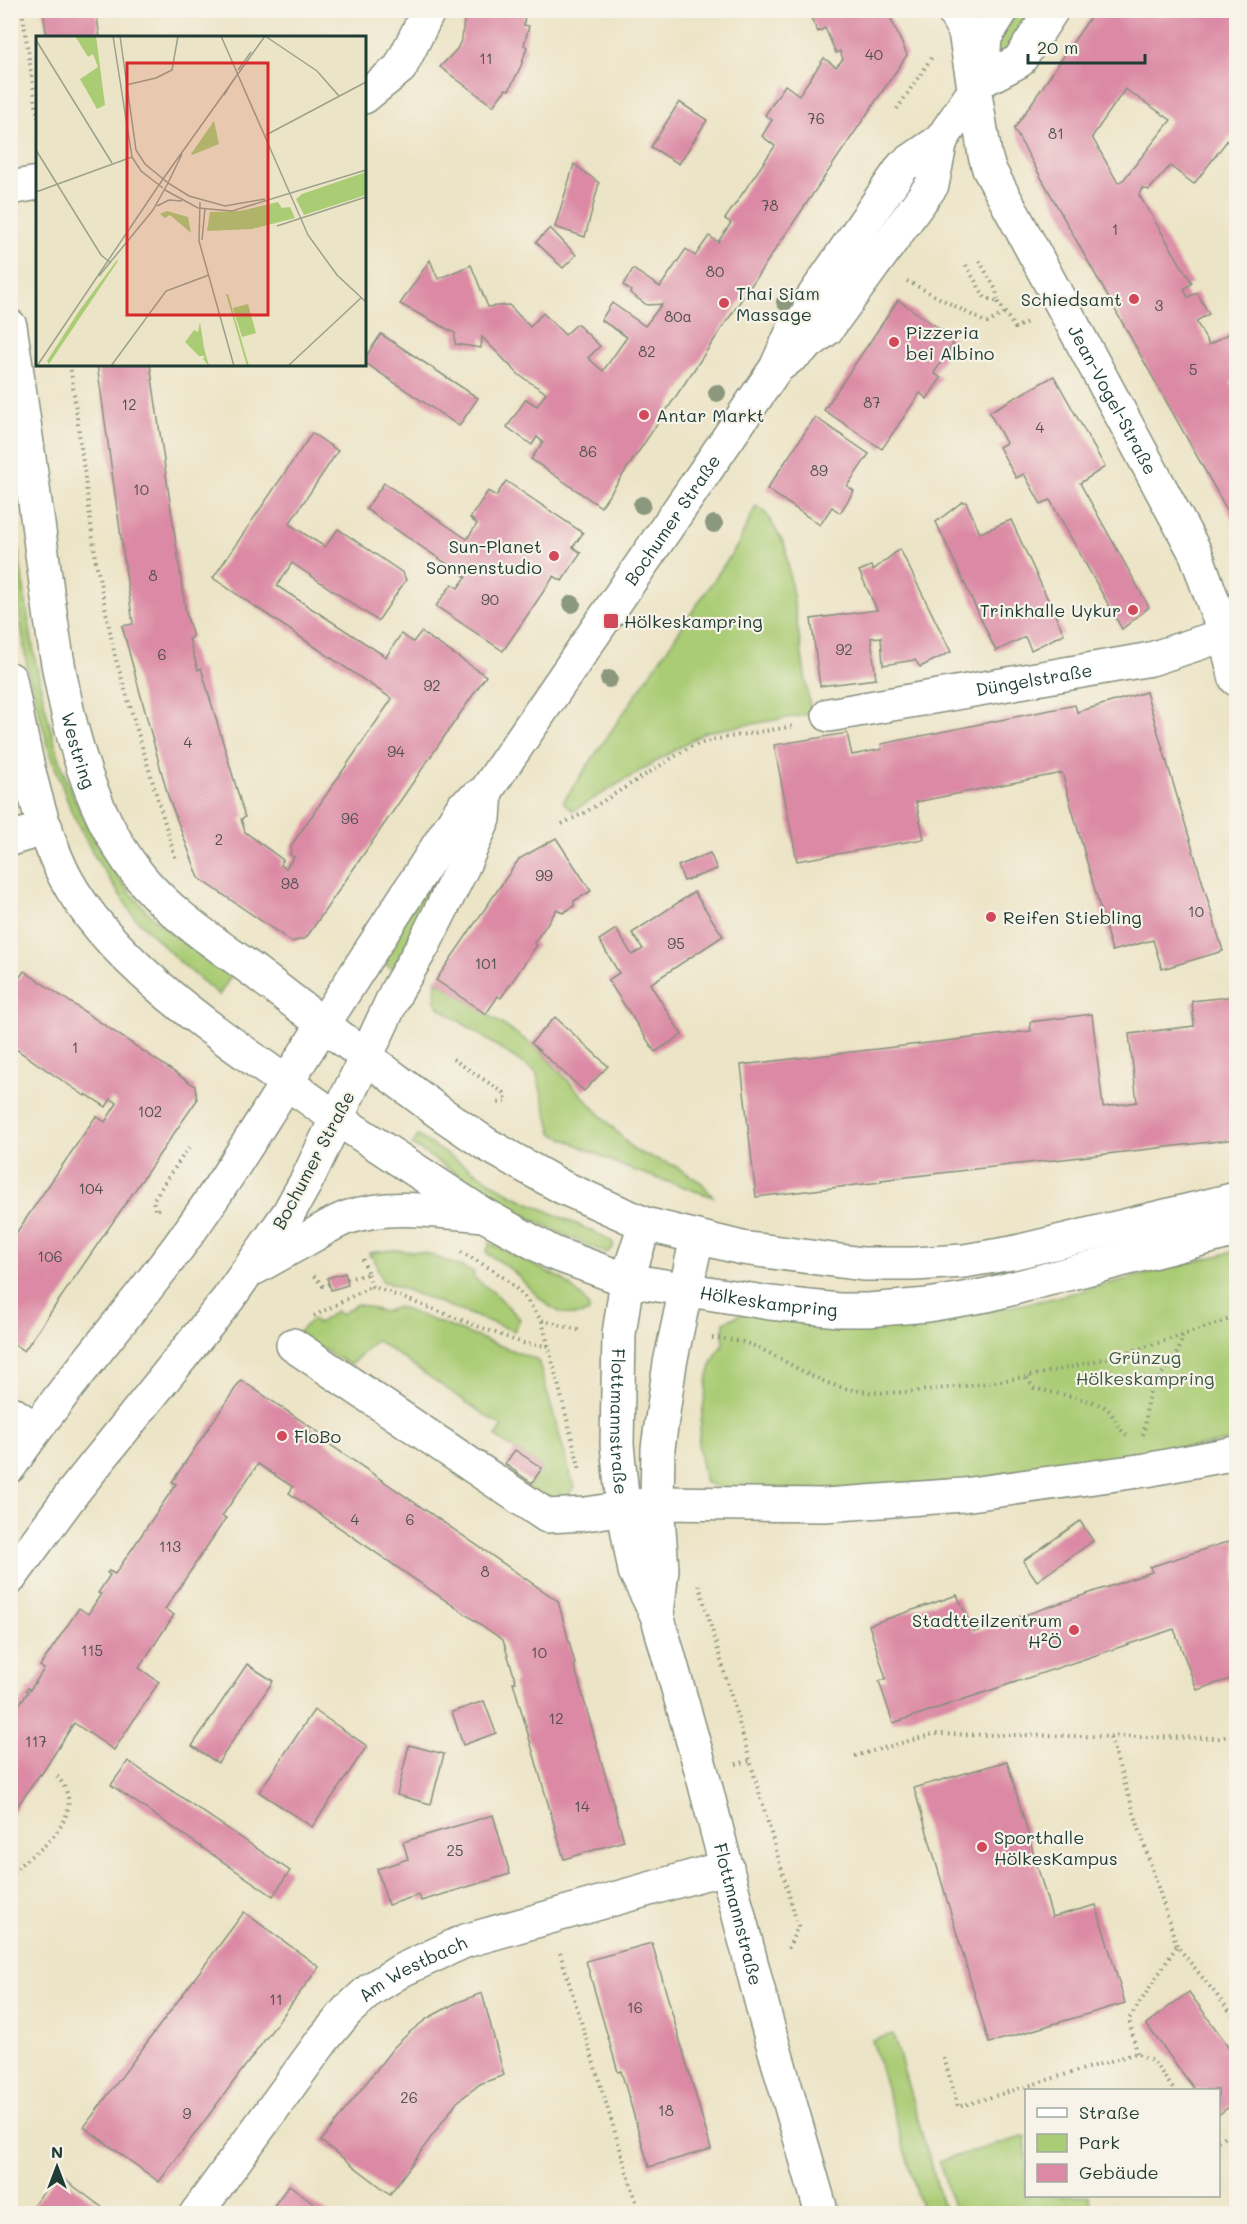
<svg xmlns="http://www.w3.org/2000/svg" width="1247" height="2224" viewBox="0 0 1247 2224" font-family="Mali,sans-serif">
  <rect width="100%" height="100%" fill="#f7f3e8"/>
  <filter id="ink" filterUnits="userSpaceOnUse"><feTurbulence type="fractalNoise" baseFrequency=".0167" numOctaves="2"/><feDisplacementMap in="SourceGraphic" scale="12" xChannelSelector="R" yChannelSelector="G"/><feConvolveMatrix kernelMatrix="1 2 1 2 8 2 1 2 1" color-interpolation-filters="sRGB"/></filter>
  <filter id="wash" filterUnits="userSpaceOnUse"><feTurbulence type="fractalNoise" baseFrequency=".008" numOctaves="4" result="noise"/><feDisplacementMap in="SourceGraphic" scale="24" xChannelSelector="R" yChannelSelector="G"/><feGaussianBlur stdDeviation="1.35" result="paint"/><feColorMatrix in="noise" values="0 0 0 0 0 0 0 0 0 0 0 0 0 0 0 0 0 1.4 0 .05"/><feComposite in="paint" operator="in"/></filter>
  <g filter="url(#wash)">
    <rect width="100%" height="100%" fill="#ece4c6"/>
    <!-- green -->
    <g fill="#aacc75" stroke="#648454" stroke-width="1.5">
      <polygon points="1018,11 1033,19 1003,61 990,54"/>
      <path d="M10,494C32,632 41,800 142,906C167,934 201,954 231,976L219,995L181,963L135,918L95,857L72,813L50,753L27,667L11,550Z"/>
      <polygon points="756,506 765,512 785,545 811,714 705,732 573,811 563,802 737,546"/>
      <polygon points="451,863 392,969 379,960 438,865"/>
      <polygon points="436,980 536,1047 635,1151 675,1166 702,1183 713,1197 627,1168 552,1133 536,1072 441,1009 435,1002"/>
      <polygon points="418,1136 512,1195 609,1239 613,1243 613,1248 606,1253 555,1231 506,1206 412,1145"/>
      <path d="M490,1243L562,1279L582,1297L589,1308V1312C558,1326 532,1290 514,1272C506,1265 496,1259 486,1253Z"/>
      <polygon points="393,1250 426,1253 474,1272 473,1277 497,1295 520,1319 514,1331 382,1281 373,1256 370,1257 369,1253"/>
      <polygon points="1236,1251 1236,1440 991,1481 746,1494 705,1483 698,1446 700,1429 708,1376 712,1363 723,1343 724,1322 746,1312 950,1316 994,1310 1049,1299"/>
      <polygon points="357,1304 384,1312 398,1307 538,1360 574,1487 566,1497 547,1499 526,1491 542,1468 496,1437 502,1427 376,1340 350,1365 296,1334 313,1319 317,1324 336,1311 340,1315"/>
      <polygon points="893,2034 945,2213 923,2213 872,2040"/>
      <polygon points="1026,2136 1026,2196 1089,2196 1094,2213 955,2213 939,2161"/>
    </g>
    <g id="blocks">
      <!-- building -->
      <g fill="#db89a4" fill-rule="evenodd">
        <polygon points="43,10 96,10 100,38 47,38"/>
        <polygon points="465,10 525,10 524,25 529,26 524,45 527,47 521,66 509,90 506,89 493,106 440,67 457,49 462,38"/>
        <polygon points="807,10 887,10 907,55 601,507 531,459 543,442 537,437 532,445 507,427 526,399 537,406 546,393 519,375 482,337 481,348 455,344 455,333 400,304 430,260 438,279 471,265 488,307 509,305 530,327 543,313 565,335 577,324 600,346 588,358 603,371 627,337 601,320 612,303 645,326 662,304 647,305 630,293 631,291 623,285 633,269 660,287 686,249 695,256 709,236 718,242 731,223 725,219 775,146 762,136 772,120 765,115 785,85 799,95 824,58 836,67 843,59 840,51 836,53 825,28 818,32"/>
        <path d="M1095,10H1234L1236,12V129L1194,184L1170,166L1149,190L1142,188L1139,195L1192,283L1184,289L1188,297L1197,293L1209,314L1196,321L1209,345L1235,330L1236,332V379L1231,382L1236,393V526L1014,129ZM1125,89L1171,120L1124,179L1118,183L1092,137Z"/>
        <polygon points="679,102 707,120 679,164 651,147"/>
        <polygon points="574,164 599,183 585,237 555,227"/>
        <polygon points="550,228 576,255 563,268 536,242"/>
        <polygon points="898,300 954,339 954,343 934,373 941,378 927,399 920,393 882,449 824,410"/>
        <polygon points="381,334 478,398 459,426 364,362 364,359"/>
        <polygon points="97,364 150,364 186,613 193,637 189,639 198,670 201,668 245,817 241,819 245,832 283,860 280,865 286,868 294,857 290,855 291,846 392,699 213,578 312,433 338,451 289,524 325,547 338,529 403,573 406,580 378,621 292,563 277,586 386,657 401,634 413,642 421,632 486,676 306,938 292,942 199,878 168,796 122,626 133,624"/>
        <polygon points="1054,376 1105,467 1080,483 1149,607 1122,629 1050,500 1041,504 1024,474 1016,478 999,447 1006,443 989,412"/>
        <polygon points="815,417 869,454 847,486 854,491 840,513 832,507 820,525 767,489"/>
        <polygon points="506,481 583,533 573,547 581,553 562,581 554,576 503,651 436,606 452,584 458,588 466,577 366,509 384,483 467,539 477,524 470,518 488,491 496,496"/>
        <polygon points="962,502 966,502 980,533 1011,520 1064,634 1031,650 1025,637 996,651 936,522"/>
        <polygon points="900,549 951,652 920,667 915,660 883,665 881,637 871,638 876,679 820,686 811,619 877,610 859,571 871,566 873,570"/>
        <polygon points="1146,692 1223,951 1162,969 1153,940 1112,951 1062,773 916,802 924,839 797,861 774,745 847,733 852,755 882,749 881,744 1075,705 1077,712"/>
        <polygon points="556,838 591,891 574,901 574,906 563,913 557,909 534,943 537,945 501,998 498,996 486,1014 436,980 519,859"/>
        <polygon points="710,853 717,869 684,881 678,866"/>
        <polygon points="694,892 723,936 650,984 682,1035 655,1052 608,980 619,973 599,940 616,929 632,955 643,949 632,933"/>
        <polygon points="24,971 195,1086 197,1100 24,1351 10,1342 10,1242 96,1116 105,1122 117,1103 111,1099 106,1107 86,1094 85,1096 10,1045 10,991"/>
        <polygon points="1236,996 1236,1139 881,1180 881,1182 756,1197 741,1065 1031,1031 1030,1022 1092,1014 1103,1107 1137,1102 1129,1034 1194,1026 1192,1001"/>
        <polygon points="555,1017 608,1066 584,1091 531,1043"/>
        <polygon points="345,1273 348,1285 331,1290 327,1278"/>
        <polygon points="241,1380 327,1438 325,1441 558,1601 575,1664 574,1665 624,1841 564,1859 513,1682 516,1682 503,1640 289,1493 293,1487 258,1464 222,1516 226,1518 165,1609 174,1615 139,1668 159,1682 114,1750 74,1723 41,1775 40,1774 10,1817 10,1717 28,1692 26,1690 28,1688 30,1690 44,1669 40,1666 79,1608 88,1614 101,1594 98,1593 110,1575 107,1573 109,1571 115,1574 176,1484 172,1482"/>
        <polygon points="515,1450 542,1468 532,1483 505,1464"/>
        <polygon points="1080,1521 1093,1541 1037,1581 1023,1561"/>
        <polygon points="1236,1539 1236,1677 1197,1690 1174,1629 893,1723 879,1681 886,1679 869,1625 957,1595 974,1632 1152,1572 1150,1567"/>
        <polygon points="247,1664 273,1681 218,1763 192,1746"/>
        <polygon points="484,1701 496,1733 463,1745 452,1712"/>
        <polygon points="314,1710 367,1746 312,1827 259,1792"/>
        <polygon points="409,1745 444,1754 431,1804 397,1795"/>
        <polygon points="128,1761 290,1871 273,1896 111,1785"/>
        <polygon points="1007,1761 1052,1917 1096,1905 1125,2003 989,2043 914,1788"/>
        <polygon points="493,1815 510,1874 421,1901 419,1895 388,1905 377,1869 408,1859 403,1842"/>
        <polygon points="244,1912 319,1967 159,2182 84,2127"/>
        <polygon points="652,1943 711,2149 649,2167 621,2071 618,2072 586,1961"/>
        <polygon points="1189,1992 1236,2057 1236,2102 1218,2115 1218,2090 1195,2090 1146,2024"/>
        <polygon points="482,1993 504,2075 480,2084 456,2103 390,2194 321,2141 394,2047 411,2031 428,2018 456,2003"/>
        <polygon points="57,2174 111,2214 27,2214"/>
        <polygon points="289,2185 329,2214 268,2214"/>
      </g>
    </g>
  </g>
  <g filter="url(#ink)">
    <use href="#blocks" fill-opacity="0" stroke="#86907d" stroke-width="1.5"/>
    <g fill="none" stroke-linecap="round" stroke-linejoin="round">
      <defs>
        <g id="minor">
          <path id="s1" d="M953,10L965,32L985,155L989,169L1196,554L1225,635L1236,679"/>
          <polyline points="982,76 985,37 1002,10"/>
          <polyline points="364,97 400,68 429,10"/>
          <polyline points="10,188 38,183"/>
          <polyline points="780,365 827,329 932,185 941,140"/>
          <path id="s2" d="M829,715L1151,659L1236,631"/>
          <polyline points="486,791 484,819 463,866 424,944 397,990 366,1057 439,1112 486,1144 562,1187 645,1224 742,1248 863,1264 914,1264 964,1261 1012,1253 1236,1199"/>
          <polyline points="10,839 46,828"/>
          <path id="s3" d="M323,1025L463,807L486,791L776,368L798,319L903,166L941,140L981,81L1019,61L1052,10"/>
          <path id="s4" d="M336,1118L484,1215L553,1253L627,1280L770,1303L839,1310H868L928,1305L987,1295L1236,1230"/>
          <path id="s5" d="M645,1224L627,1280L619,1334L617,1444L623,1506L635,1571L657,1615L702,1773L766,2020L822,2214"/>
          <polyline points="293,1345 547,1516 586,1514 657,1503 825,1505 963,1495 1146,1470 1236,1453"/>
          <polyline points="10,1412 35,1429"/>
          <polyline points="657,1615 662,1569 657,1503 658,1448 670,1363 697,1237"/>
          <path id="s6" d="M196,2214L322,2041L347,2011L370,1990L402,1970L465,1941L727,1867"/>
        </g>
        <g id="major">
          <path id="s7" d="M10,326C21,399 31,472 41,546C56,655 68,783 137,873C168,913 214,942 255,972C292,1000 329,1029 366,1057L307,1180L288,1214L228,1299L74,1491L10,1578"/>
          <path d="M10,679C21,740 37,822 65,877C118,976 247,1052 336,1118"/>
          <path d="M255,1268C274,1257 293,1247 312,1236C324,1229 336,1221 349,1217C393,1203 439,1212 484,1215"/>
          <path d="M10,1466C62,1389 124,1320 179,1246C231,1175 275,1099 323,1025"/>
        </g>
      </defs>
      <!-- minor casing -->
      <use href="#minor" stroke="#86907d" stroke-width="36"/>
      <!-- major casing -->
      <use href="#major" stroke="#86907d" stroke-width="36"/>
      <!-- path -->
      <g stroke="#86907d" stroke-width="4" stroke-dasharray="1.5 4.5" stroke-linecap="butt">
        <polyline points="22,10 38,118"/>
        <polyline points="897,109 932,57"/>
        <polyline points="966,265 985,298 998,302 996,290 978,258"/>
        <polyline points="907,281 987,323 1005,313"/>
        <polyline points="998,302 1015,328 1029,321"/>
        <polyline points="70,364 96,562 115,656 176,860"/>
        <polyline points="562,824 584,813 690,747 712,740 795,726"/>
        <polyline points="453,1059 504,1093 507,1102 495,1103"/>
        <polyline points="159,1209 155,1211 153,1200 189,1147"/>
        <polyline points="461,1252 493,1270 508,1281 524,1296 541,1320 582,1331"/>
        <polyline points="368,1274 372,1286 522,1343 548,1346"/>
        <polyline points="314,1276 323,1286 329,1284"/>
        <polyline points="347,1279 368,1274 362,1257"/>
        <polyline points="314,1316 372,1286"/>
        <polyline points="542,1321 580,1470"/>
        <path d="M712,1338C726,1339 739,1340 752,1345C788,1360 820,1387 860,1391C888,1395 918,1391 946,1388C1050,1378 1138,1351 1236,1317"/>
        <path d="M1027,1378L1034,1388C1051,1393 1095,1399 1107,1409C1115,1416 1117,1429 1127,1435"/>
        <path d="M1143,1435C1148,1419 1144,1403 1152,1388C1162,1370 1181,1357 1182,1336"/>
        <polyline points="699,1585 798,1926 787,1951"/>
        <polyline points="1110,1738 1177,1946 1236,2019"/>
        <polyline points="855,1756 934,1734 1219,1738 1236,1735"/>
        <polyline points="736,1764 750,1761"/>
        <path d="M10,1878C20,1860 38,1854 51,1839C71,1816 76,1795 54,1773"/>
        <polyline points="560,1953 640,2214"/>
        <polyline points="1137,2053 1129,2019 1177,1946"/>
        <polyline points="944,2058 958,2107 1137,2053 1154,2062 1174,2090"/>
        <polyline points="1218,2141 1236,2128"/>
      </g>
      <!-- minor -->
      <use href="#minor" stroke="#fff" stroke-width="33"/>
      <!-- major -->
      <use href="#major" stroke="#fff" stroke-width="33"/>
    </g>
    <!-- trees -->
    <g fill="#8b987d">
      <circle cx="785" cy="302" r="9"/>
      <circle cx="717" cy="393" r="9"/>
      <circle cx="642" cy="505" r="9"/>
      <circle cx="714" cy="524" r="9"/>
      <circle cx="572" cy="604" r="9"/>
      <circle cx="609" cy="679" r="9"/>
    </g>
  </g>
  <!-- markers -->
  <g fill="#d1495b" stroke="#f7f3e8" stroke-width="2">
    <circle cx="1134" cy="299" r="6"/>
    <circle cx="724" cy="303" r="6"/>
    <circle cx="894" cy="342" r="6"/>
    <circle cx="644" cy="415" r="6"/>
    <circle cx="554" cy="556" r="6"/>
    <circle cx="1133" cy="610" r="6"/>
    <rect x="603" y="613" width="16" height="16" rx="3"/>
    <circle cx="991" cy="917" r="6"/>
    <circle cx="282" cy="1436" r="6"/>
    <circle cx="1074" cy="1630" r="6"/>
    <circle cx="982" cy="1847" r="6"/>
  </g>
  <g text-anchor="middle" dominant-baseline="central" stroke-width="4.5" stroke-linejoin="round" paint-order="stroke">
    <!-- number labels -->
    <g font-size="15" fill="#4e5050">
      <text x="874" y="54">40</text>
      <text x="486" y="58">11</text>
      <text x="816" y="118">76</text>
      <text x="1056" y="133">81</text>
      <text x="770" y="205">78</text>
      <text x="1115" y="229">1</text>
      <text x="715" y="271">80</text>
      <text x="1159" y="305">3</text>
      <text x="678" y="316">80a</text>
      <text x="647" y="351">82</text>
      <text x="1193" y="369">5</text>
      <text x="872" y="402">87</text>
      <text x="129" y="404">12</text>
      <text x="1040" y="427">4</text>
      <text x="588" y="451">86</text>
      <text x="819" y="470">89</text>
      <text x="141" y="489">10</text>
      <text x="153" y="575">8</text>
      <text x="490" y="599">90</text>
      <text x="844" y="649">92</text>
      <text x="162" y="654">6</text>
      <text x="432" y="685">92</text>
      <text x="188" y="742">4</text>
      <text x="396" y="751">94</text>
      <text x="350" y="818">96</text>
      <text x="219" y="839">2</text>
      <text x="544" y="875">99</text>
      <text x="290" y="883">98</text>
      <text x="1196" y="911">10</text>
      <text x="676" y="943">95</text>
      <text x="486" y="963">101</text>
      <text x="75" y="1047">1</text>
      <text x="150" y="1111">102</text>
      <text x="91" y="1188">104</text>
      <text x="50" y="1256">106</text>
      <text x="355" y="1519">4</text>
      <text x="410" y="1519">6</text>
      <text x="170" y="1546">113</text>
      <text x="485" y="1571">8</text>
      <text x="92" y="1650">115</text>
      <text x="539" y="1652">10</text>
      <text x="556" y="1718">12</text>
      <text x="36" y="1741">117</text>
      <text x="582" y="1806">14</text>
      <text x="455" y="1850">25</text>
      <text x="276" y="1999">11</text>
      <text x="635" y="2007">16</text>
      <text x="409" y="2097">26</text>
      <text x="666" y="2110">18</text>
      <text x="187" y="2113">9</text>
    </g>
    <!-- poi labels -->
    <g font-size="18" fill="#1f3d34" stroke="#f7f3e8" text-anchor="start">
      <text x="736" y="293">Thai Siam<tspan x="736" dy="21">Massage</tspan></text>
      <text x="1122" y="299" text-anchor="end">Schiedsamt</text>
      <text x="906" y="332">Pizzeria<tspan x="906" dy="21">bei Albino</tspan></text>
      <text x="656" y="415">Antar Markt</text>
      <text x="542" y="546" text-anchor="end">Sun-Planet<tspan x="542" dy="21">Sonnenstudio</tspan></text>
      <text x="1121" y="610" text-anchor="end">Trinkhalle Uykur</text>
      <text x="624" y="621">Hölkeskampring</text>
      <text x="1003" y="917">Reifen Stiebling</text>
      <text x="294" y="1436">FloBo</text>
      <text x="1062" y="1620" text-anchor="end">Stadtteilzentrum<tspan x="1062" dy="21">H²Ö</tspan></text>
      <text x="994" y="1837">Sporthalle<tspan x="994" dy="21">HölkesKampus</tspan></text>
    </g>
    <!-- street labels -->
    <g font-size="18" fill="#1f3d34" stroke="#f7f3e8">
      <text stroke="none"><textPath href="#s1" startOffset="426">Jean-Vogel-Straße</textPath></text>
      <text stroke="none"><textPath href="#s3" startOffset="616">Bochumer Straße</textPath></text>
      <text stroke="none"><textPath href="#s2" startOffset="208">Düngelstraße</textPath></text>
      <text stroke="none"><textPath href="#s7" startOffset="430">Westring</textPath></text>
      <text transform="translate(313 1160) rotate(-62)">Bochumer Straße</text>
      <text stroke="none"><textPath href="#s4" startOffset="478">Hölkeskampring</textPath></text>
      <text stroke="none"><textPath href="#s5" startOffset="201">Flottmannstraße</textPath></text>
      <text stroke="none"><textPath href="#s5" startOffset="711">Flottmannstraße</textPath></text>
      <text stroke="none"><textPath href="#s6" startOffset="332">Am Westbach</textPath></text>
    </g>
    <!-- park labels -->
    <g font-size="18" fill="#3b5a41" stroke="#f7f3e8">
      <text x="1145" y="1357">Grünzug<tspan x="1145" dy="21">Hölkeskampring</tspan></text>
    </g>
  </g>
  <!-- overview -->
  <g transform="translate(36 36)">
    <rect width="330" height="330" fill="#ece4c6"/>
    <path d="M39,0H60L69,69L61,73L44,43L62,31L57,18L52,21ZM178,85L183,108L156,119L155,118ZM330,136V159L268,179L260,163L266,158ZM242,166L246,172L254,171L259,182L216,193L171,195L174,176L204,175ZM131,175L152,181L155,197L134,179L129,182L124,178ZM81,224L82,225L13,328L11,325L43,275ZM190,258H192L213,330H211ZM212,268L220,297L206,301L197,272ZM164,286L168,312L173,330L167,323L169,320H163L149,306L158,294L162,296Z" fill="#aacc75"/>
    <path fill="none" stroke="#9aa18c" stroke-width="1.5" d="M77,0L96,121L105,135L127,152M185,0L272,199L301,239L330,266M229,0L281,35L303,60M0,4L76,127M202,34L215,16M90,49L120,42L136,34L142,0M188,59L198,43M230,99L330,46M0,114L65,219L75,227M146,118L132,147L153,160L189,170L229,163M127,143L229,0M129,154L162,172L196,175L330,134M0,156L96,121M164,166L163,205L198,330M121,170L133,164L146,165M241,190L330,161M166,204L169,172M63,240L117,174L132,147L109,128L100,114L84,0M253,329L325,262M1,330L127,143M75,330L130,255L173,239"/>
    <path fill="#d62828" fill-opacity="0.15" stroke="#d62828" stroke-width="3" d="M91,27H232V279H91Z"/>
    <rect width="330" height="330" fill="none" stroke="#1f3d34" stroke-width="3"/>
  </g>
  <!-- margin -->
  <rect width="1247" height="2224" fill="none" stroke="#f7f3e8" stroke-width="36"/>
  <!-- legend -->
  <rect x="1025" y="2089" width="195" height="108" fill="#f7f3e8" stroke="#a1aaa0" stroke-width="1.5"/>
  <rect x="1037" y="2108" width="30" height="9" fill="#ffffff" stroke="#a1aaa0" stroke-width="1.5"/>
  <text x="1079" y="2119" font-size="18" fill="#1f3d34">Straße</text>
  <rect x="1037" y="2134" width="30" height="18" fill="#aacc75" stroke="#a1aaa0" stroke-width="1.5"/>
  <text x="1079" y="2149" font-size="18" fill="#1f3d34">Park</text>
  <rect x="1037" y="2164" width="30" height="18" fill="#db89a4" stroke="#a1aaa0" stroke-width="1.5"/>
  <text x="1079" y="2179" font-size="18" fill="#1f3d34">Gebäude</text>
  <!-- north arrow -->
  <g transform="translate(57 2167)" stroke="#f7f3e8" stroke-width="4.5" paint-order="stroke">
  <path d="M0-4.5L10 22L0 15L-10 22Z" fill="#1f3d34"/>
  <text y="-9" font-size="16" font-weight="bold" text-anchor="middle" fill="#1f3d34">N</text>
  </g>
  <!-- scale -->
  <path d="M1028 54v9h117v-9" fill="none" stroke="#1f3d34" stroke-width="3"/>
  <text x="1037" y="54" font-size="18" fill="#1f3d34" stroke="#f7f3e8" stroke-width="4.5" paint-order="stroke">20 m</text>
</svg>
